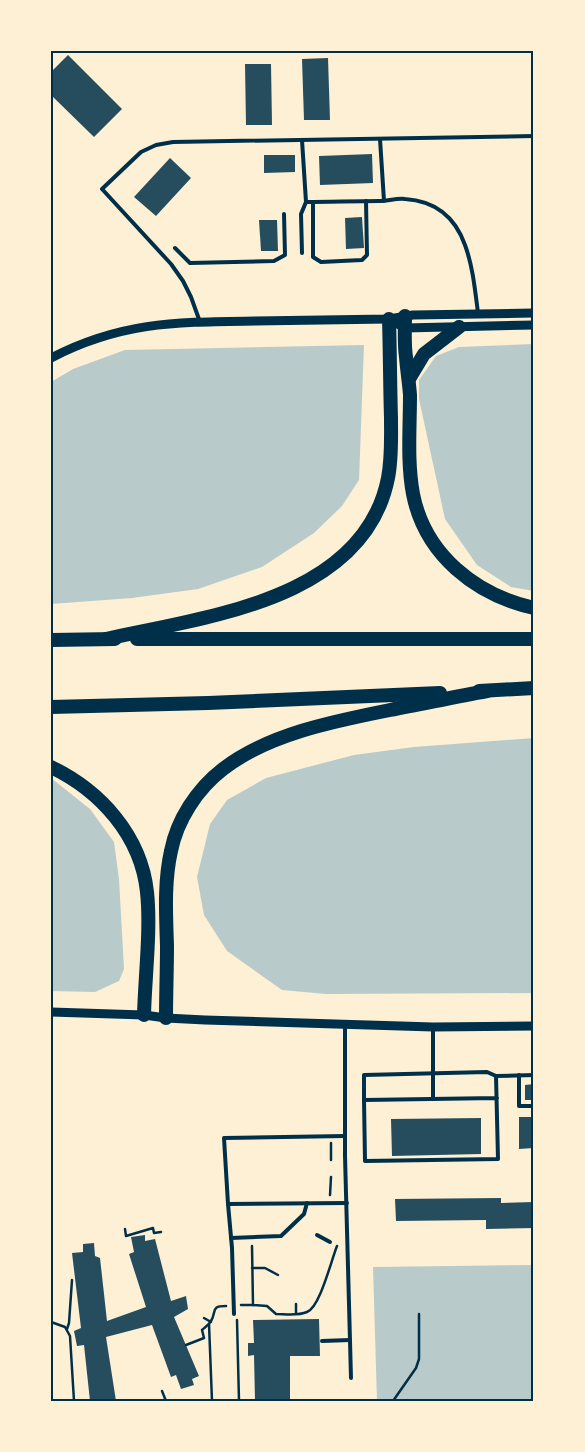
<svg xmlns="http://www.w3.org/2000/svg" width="585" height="1452" viewBox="0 0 585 1452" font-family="'Titillium Web',sans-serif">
  <rect width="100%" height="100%" fill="#fdf0d5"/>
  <!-- green -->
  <g fill="#b9caca">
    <polygon points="534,344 534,591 511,587 477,565 445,519 419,399 419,380 436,356 459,347"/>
    <polygon points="364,345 359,480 342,506 314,533 262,567 198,589 132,598 51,604 51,382 73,369 125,350"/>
    <polygon points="534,738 534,993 326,994 282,990 227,951 204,915 197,877 210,824 227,800 266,778 354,755 414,747"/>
    <polygon points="51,778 90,809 114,842 119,879 124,969 119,981 95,992 51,991"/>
    <polygon points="534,1265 534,1401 377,1401 373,1267"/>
  </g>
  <!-- building -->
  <g fill="#264d5e">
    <polygon points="68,55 122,109 94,137 51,95 51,72"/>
    <polygon points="328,58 330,120 304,120 302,59"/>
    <polygon points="245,64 271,64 272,125 246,125"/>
    <polygon points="372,154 373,183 320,185 319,156"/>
    <polygon points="264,155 295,155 295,172 264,173"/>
    <polygon points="170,158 191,178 156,216 134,197"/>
    <polygon points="362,217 364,248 346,249 345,218"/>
    <polygon points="259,220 277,220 278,251 261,251"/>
    <polygon points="534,1084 534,1100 525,1100 525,1085"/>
    <polygon points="519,1117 534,1117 534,1148 519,1149"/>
    <polygon points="481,1118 481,1154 392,1156 391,1119"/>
    <polygon points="501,1198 501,1203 534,1202 534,1228 486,1229 486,1220 396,1221 395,1199"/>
    <polygon points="145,1235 145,1241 155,1239 171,1301 186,1296 188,1309 174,1317 199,1376 192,1379 194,1385 181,1389 176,1375 171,1377 152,1325 106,1337 116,1401 90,1401 84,1345 77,1346 74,1331 81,1328 72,1253 83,1252 83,1244 94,1243 95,1256 100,1258 107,1321 146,1307 129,1254 134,1252 131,1237"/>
    <polygon points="319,1319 320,1356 290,1356 290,1401 255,1401 254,1355 248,1356 248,1343 254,1343 253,1320"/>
  </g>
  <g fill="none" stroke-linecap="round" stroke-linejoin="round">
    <!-- path -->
    <g stroke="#003049" stroke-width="2.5">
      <polyline points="331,1143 331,1160"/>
      <polyline points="330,1195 331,1177"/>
      <polyline points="125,1229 126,1236 153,1228 154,1233 161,1232"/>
      <path d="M252,1246L253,1305L267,1306L276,1314C285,1314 298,1316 307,1312C320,1307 331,1261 337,1246"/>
      <polyline points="252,1268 265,1268 278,1275"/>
      <polyline points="241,1305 253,1305"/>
      <polyline points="296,1313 296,1304"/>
      <polyline points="204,1318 211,1322"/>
      <polyline points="237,1320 239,1401"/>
      <polyline points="51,1322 65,1327 70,1336 74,1401"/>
      <polyline points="209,1324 212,1401"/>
      <polyline points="67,1329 69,1323 72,1280"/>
      <path d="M186,1345L204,1338L202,1330C205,1327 209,1325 211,1321C217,1311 210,1306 226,1306"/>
      <polyline points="162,1391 166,1401"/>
      <polyline points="393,1401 416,1368 419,1359 419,1314"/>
    </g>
    <!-- service -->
    <g stroke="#003049" stroke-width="4">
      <polyline points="380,139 384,201"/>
      <path d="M306,202C330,202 354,201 379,201C387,201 397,198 405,199C436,201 455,217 465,245C473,267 475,290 478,313"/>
      <polyline points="313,202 313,257 321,262 362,260 367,255 366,201"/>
      <polyline points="175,248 190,263 274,261 285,255 284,214"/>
      <polyline points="302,253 301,214 306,202 302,140"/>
      <polyline points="200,322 191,297 183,281 171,264 102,189 141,152 156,145 173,142 534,136"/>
      <polyline points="345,1024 345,1156 351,1378"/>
      <polyline points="433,1027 433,1099"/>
      <polyline points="519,1075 519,1106 534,1106"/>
      <polyline points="496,1076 498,1159 365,1161 364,1100 497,1098"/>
      <polyline points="364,1100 364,1075 487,1072 496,1076 534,1075"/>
      <polyline points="228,1204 347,1203"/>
      <polyline points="317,1235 330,1242"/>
      <polyline points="231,1238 281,1236 304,1214 307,1203"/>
      <polyline points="234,1314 232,1248 228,1204 224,1138 345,1136"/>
      <polyline points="322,1341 350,1340"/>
    </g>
    <!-- tertiary -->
    <g stroke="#003049" stroke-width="9">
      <polyline points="389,319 405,328 534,325"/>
      <path d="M51,358C122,321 179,322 255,321C300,320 344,320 389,319L413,315L534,313"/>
      <polyline points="51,1012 144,1015 166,1018 205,1020 433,1027 534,1026"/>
    </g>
    <!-- motorway -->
    <g stroke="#003049" stroke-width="14">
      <path d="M405,316C405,329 404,344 406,357C407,370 409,382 410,395C410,428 407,462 413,494C425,555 476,595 534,608"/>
      <polyline points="409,379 424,354 459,327"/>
      <path d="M106,639C205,617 364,600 388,478C392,458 391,438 391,418C390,385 390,352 389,319"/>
      <polyline points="137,639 534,639"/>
      <polyline points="51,640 115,639"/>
      <polyline points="479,691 534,688"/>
      <polyline points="51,707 208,703 440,693"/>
      <path d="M51,767C101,791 141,836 147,892C151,930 145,976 144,1015"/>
      <path d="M166,1018C166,994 167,970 167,946C166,914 164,882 171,851C177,820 197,789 223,769C268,734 335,721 390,710C422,704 454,697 487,691"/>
    </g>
  </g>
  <!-- border -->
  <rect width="585" height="1452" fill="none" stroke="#fdf0d5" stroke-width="105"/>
  <rect x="52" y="52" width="480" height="1348" fill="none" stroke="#003049" stroke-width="2"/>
</svg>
